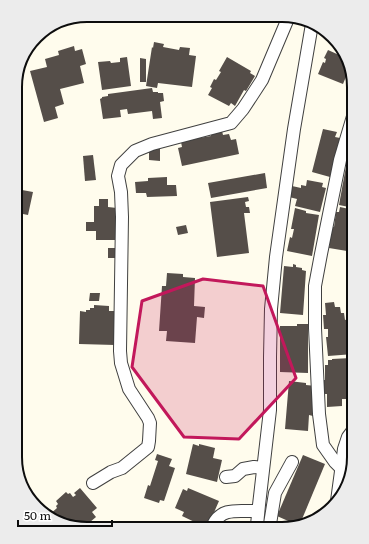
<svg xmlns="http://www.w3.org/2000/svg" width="369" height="544" viewBox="0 0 369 544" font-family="Literata,serif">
  <rect width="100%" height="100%" fill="#fffced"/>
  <!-- building -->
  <g fill="#554e49">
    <polygon points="154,42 164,44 163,47 179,50 180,47 190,48 189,55 196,56 192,87 158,83 157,88 146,86 152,47 153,48"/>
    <polygon points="74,46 75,51 82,49 86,64 80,66 84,83 60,89 64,104 55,107 58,118 44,122 30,71 47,67 45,59 59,55 58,51"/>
    <polygon points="328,50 348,59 350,67 343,84 318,74 323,62 325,63 326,59 324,58"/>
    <polygon points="127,57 131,86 102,90 98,62 110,61 111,63 120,62 120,58"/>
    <polygon points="227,57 251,71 250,73 255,76 246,91 244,90 235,106 231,103 229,106 208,95 212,88 210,87 214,79 216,80 221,72 219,71"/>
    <polygon points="140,58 146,59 146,82 140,82"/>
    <polygon points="152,88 153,92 158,92 158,93 163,93 164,101 160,102 162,118 153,119 152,111 128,114 127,109 120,110 121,117 103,119 100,99 102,98 102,97 108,96 108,94"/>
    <polygon points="323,129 337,132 335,137 340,138 330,177 312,172"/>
    <polygon points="222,131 223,135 229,134 231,140 236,139 239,154 182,166 178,148 182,147 181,142 199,136 199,138 211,136 211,134"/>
    <polygon points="149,148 160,149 160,161 149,160"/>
    <polygon points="93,155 96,180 85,181 83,156"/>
    <polygon points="347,161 354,163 354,208 339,205"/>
    <polygon points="265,173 267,188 211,198 208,183"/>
    <polygon points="167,177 167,185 176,185 177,196 147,197 146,193 136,193 135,182 148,181 148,178"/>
    <polygon points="307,180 323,183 322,187 326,188 320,212 295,206 297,199 289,197 292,186 301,188 301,185 306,186"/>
    <polygon points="15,185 18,185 17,186 22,188 22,190 33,192 28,215 23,214 22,217 15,216"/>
    <polygon points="248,197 249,201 245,202 246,207 249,207 250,213 244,213 249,253 217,257 210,202"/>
    <polygon points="99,199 108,199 108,207 117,208 118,215 115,215 115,240 96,240 96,231 86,231 86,222 94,222 94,206 99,206"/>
    <polygon points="340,207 354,210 354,249 353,252 329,248 332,226 334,227 336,212 339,212"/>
    <polygon points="295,208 306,211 306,213 319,215 312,256 287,251 290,237 292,238 294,229 291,229"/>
    <polygon points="186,225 188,233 178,235 176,227"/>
    <rect x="108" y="248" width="10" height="10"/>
    <polygon points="293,264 296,265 296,267 302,268 302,270 306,271 303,315 280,313 284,266 293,267"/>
    <polygon points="167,273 183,274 183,277 195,278 194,306 205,307 204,318 197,317 195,343 166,341 167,331 159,331 162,286 166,286"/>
    <polygon points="90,293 100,293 99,301 89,301"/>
    <polygon points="334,302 335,307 340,307 341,313 344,313 345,320 348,319 348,329 353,329 354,354 328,356 326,337 328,337 328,329 324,329 323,315 326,315 325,303"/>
    <polygon points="94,305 109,306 109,311 116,311 115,345 79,344 80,311 86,312 86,310 90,310 90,308 94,308"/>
    <polygon points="297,324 308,324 308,373 280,372 280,326 297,326"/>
    <polygon points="351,358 353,389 346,390 347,399 342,399 342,406 327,407 327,394 324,394 323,380 325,380 325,365 328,365 328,360 332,360 332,359"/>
    <polygon points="289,381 306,383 306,385 316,386 313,416 309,415 308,431 285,429"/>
    <polygon points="193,444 199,446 199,444 215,448 213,458 222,460 217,482 186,474"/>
    <polygon points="157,454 172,459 169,466 175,468 164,501 160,500 159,503 144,498 148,485 150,486 158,461 155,460"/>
    <polygon points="303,455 325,464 300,524 295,524 277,516"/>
    <polygon points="80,488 97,508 92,512 96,517 83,528 77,528 51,517 49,515 57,508 56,506 58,504 56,501 66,492 68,494 70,493 73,497 76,495 74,493"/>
    <polygon points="188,488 219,501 208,526 203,526 182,516 184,512 175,508 183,489 187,491"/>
  </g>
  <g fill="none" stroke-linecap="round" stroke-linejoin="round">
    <defs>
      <g id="minor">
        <polyline points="341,468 335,462 323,445 319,414 315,328 315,286 321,254 340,160 354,113"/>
        <polyline points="226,477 235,476 243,469 254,467 263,468"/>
        <polyline points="93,483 111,472 122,468 148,447 149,441 150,423 148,418 129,389 121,363 120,351 122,217 121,192 118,176 121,165 135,151 152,144 231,123 243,109 262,80 289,16"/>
        <polyline points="337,501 344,449 348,437 354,429"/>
        <polyline points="270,524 275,493 292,462"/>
        <path d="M213,525C222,506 240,512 258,511"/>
        <polyline points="257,525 259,505 270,410 270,357 271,309 276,257 294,129 312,24"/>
      </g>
    </defs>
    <!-- minor casing -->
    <use href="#minor" stroke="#404040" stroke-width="14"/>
    <!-- minor -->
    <use href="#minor" stroke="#fff" stroke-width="12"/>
  </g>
  <!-- marked area -->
  <path fill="#c2185b" fill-opacity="0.2" stroke="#c2185b" stroke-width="3" stroke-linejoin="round" d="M203,279L263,286L296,378L239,439L184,437L132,367L142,301Z"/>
  <!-- crop -->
  <path d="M0 0H369V544H0ZM87 22H282A65 65 0 0 1 347 87V457A65 65 0 0 1 282 522H87A65 65 0 0 1 22 457V87A65 65 0 0 1 87 22Z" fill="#ececec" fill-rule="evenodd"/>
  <path fill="none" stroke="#0d0d0d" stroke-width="2" d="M87 22H282A65 65 0 0 1 347 87V457A65 65 0 0 1 282 522H87A65 65 0 0 1 22 457V87A65 65 0 0 1 87 22Z"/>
  <!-- scale -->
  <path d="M18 520v6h94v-6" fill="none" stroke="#0d0d0d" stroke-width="2"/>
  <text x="24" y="520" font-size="12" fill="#0d0d0d" stroke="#ffffff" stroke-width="3" paint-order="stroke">50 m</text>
</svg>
